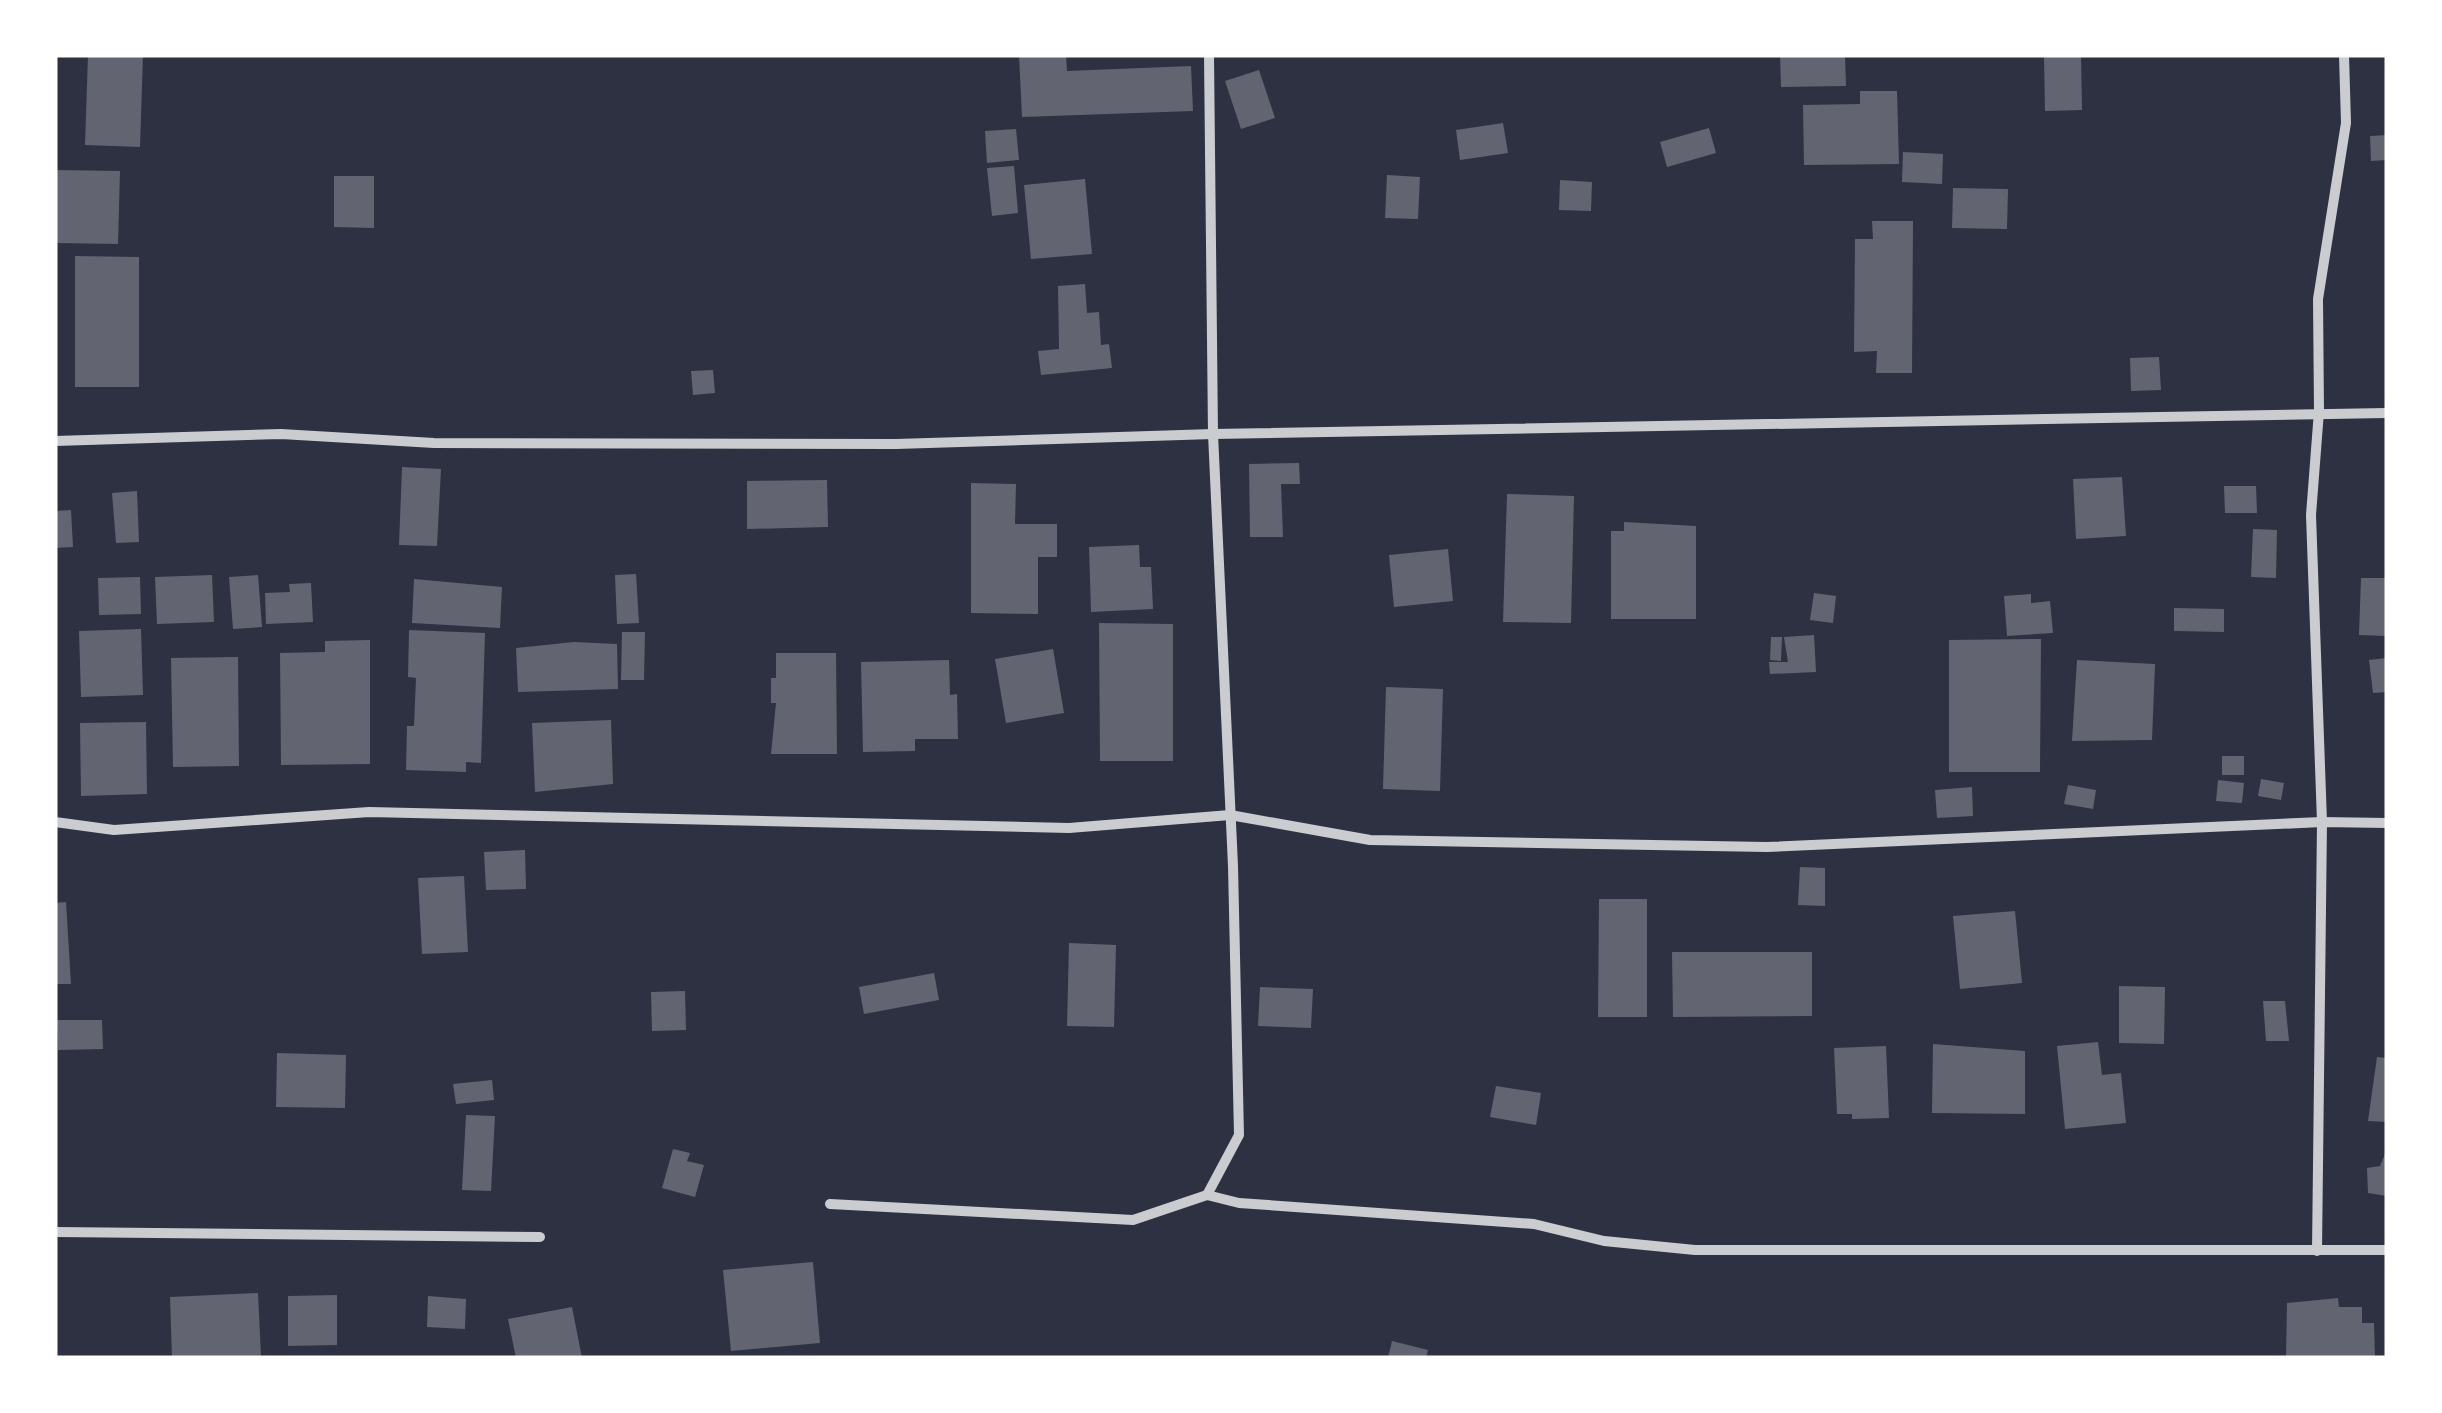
<svg xmlns="http://www.w3.org/2000/svg" width="2442" height="1413" viewBox="0 0 2442 1413" font-family="'Public Sans',sans-serif">
  <rect width="100%" height="100%" fill="#2d3142"/>
  <!-- building -->
  <g fill="#626471">
    <polygon points="88,55 143,55 140,147 85,145"/>
    <polygon points="1019,55 1066,55 1067,71 1191,66 1193,111 1022,117"/>
    <polygon points="1780,55 1845,55 1846,86 1781,87"/>
    <polygon points="2044,55 2081,55 2082,110 2045,111"/>
    <polygon points="1259,70 1275,118 1241,129 1225,81"/>
    <polygon points="1860,91 1897,91 1899,164 1804,165 1803,105 1860,104"/>
    <polygon points="1503,123 1508,153 1460,160 1456,130"/>
    <polygon points="1709,128 1716,153 1667,167 1660,142"/>
    <polygon points="1016,129 1019,160 987,163 985,131"/>
    <polygon points="2387,135 2387,160 2371,161 2370,136"/>
    <polygon points="1903,152 1943,154 1942,184 1902,182"/>
    <polygon points="1014,166 1018,213 992,216 987,168"/>
    <polygon points="55,170 120,171 118,244 55,243"/>
    <polygon points="1387,175 1420,177 1418,219 1385,218"/>
    <polygon points="334,176 374,176 374,228 334,227"/>
    <polygon points="1085,179 1092,254 1031,259 1024,185"/>
    <polygon points="1560,180 1592,182 1591,211 1559,210"/>
    <polygon points="1953,188 2008,189 2007,229 1952,228"/>
    <polygon points="1872,221 1913,221 1912,373 1876,373 1877,351 1854,352 1855,239 1873,239"/>
    <polygon points="75,256 139,257 139,387 75,387"/>
    <polygon points="1085,284 1087,313 1099,312 1101,345 1109,344 1112,368 1041,375 1038,351 1059,349 1058,286"/>
    <polygon points="2159,357 2161,390 2131,391 2130,358"/>
    <polygon points="713,370 715,393 693,395 691,371"/>
    <polygon points="1299,463 1300,484 1281,484 1283,537 1250,537 1249,464"/>
    <polygon points="402,467 441,469 437,546 399,545"/>
    <polygon points="2122,477 2126,536 2076,539 2073,479"/>
    <polygon points="827,480 828,527 747,529 747,481"/>
    <polygon points="971,483 1016,484 1015,524 1057,524 1057,557 1038,557 1038,614 971,613"/>
    <polygon points="2224,486 2256,486 2257,513 2225,513"/>
    <polygon points="137,491 139,542 116,543 112,493"/>
    <polygon points="1507,494 1574,496 1571,623 1503,622"/>
    <polygon points="71,510 73,547 55,548 55,511"/>
    <polygon points="1624,522 1696,526 1696,619 1611,619 1611,531 1624,531"/>
    <polygon points="2253,529 2277,530 2276,578 2251,577"/>
    <polygon points="1139,545 1140,567 1151,567 1153,609 1091,612 1089,547"/>
    <polygon points="1448,549 1453,601 1394,607 1389,555"/>
    <polygon points="636,574 639,623 617,624 615,575"/>
    <polygon points="212,575 214,622 157,624 155,577"/>
    <polygon points="258,575 262,627 233,629 229,577"/>
    <polygon points="140,577 141,614 99,615 98,578"/>
    <polygon points="2361,578 2387,578 2385,636 2359,635"/>
    <polygon points="414,579 502,587 500,628 412,623"/>
    <polygon points="311,583 313,622 266,624 265,593 290,592 289,584"/>
    <polygon points="1814,593 1836,596 1833,623 1810,620"/>
    <polygon points="2031,594 2031,603 2050,601 2053,633 2007,636 2004,596"/>
    <polygon points="2174,608 2224,609 2224,632 2174,631"/>
    <polygon points="1099,623 1173,624 1173,761 1100,761"/>
    <polygon points="141,629 143,695 81,697 79,631"/>
    <polygon points="409,630 485,633 481,763 466,762 466,772 406,770 407,726 414,726 416,678 408,677"/>
    <polygon points="622,632 645,632 644,680 621,680"/>
    <polygon points="1814,635 1816,672 1770,674 1769,662 1788,662 1784,637"/>
    <polygon points="1771,637 1782,637 1781,661 1770,660"/>
    <polygon points="2041,639 2040,772 1949,772 1949,640"/>
    <polygon points="370,640 370,764 281,765 280,653 325,652 325,641"/>
    <polygon points="574,642 617,644 618,689 518,692 516,648"/>
    <polygon points="1053,649 1064,713 1006,723 995,659"/>
    <polygon points="776,653 836,653 837,754 771,754 776,703 771,703 771,678 776,678"/>
    <polygon points="238,657 239,766 173,767 171,658"/>
    <polygon points="2387,658 2387,692 2373,693 2369,660"/>
    <polygon points="949,660 950,695 957,694 958,739 915,739 915,751 863,752 861,662"/>
    <polygon points="2077,660 2155,664 2152,740 2072,741"/>
    <polygon points="1386,687 1443,689 1440,791 1383,789"/>
    <polygon points="611,720 613,784 535,792 532,723"/>
    <polygon points="146,722 147,794 81,796 80,723"/>
    <rect x="2222" y="756" width="22" height="19"/>
    <polygon points="2261,779 2284,783 2281,800 2258,796"/>
    <polygon points="2218,780 2244,783 2242,803 2216,801"/>
    <polygon points="2068,785 2096,790 2093,809 2064,804"/>
    <polygon points="1972,787 1973,816 1937,818 1935,790"/>
    <polygon points="525,850 526,889 486,890 484,852"/>
    <polygon points="1800,867 1825,868 1825,906 1798,905"/>
    <polygon points="464,876 468,952 422,954 418,878"/>
    <polygon points="1599,899 1647,899 1647,1017 1598,1017"/>
    <polygon points="66,902 71,984 55,984 55,903"/>
    <polygon points="2015,911 2022,983 1960,989 1953,916"/>
    <polygon points="1069,943 1116,945 1114,1027 1067,1026"/>
    <polygon points="1672,952 1812,952 1812,1016 1673,1017"/>
    <polygon points="934,973 939,1000 864,1014 859,987"/>
    <polygon points="2119,986 2165,987 2164,1044 2119,1043"/>
    <polygon points="1260,987 1313,989 1311,1028 1258,1026"/>
    <polygon points="685,991 686,1030 652,1031 651,992"/>
    <polygon points="2263,1001 2285,1001 2289,1041 2266,1041"/>
    <polygon points="57,1020 102,1020 103,1049 58,1050"/>
    <polygon points="2098,1042 2102,1075 2121,1073 2126,1123 2065,1129 2057,1046"/>
    <polygon points="1933,1044 2025,1051 2025,1114 1932,1113"/>
    <polygon points="1886,1046 1889,1118 1852,1119 1852,1114 1837,1114 1834,1048"/>
    <polygon points="277,1053 346,1055 345,1108 276,1107"/>
    <polygon points="2377,1057 2387,1058 2387,1122 2368,1121"/>
    <polygon points="492,1080 494,1100 456,1104 453,1084"/>
    <polygon points="1496,1086 1541,1093 1536,1125 1490,1117"/>
    <polygon points="466,1115 495,1116 491,1191 462,1190"/>
    <polygon points="673,1149 690,1153 687,1161 704,1165 695,1197 662,1188"/>
    <polygon points="2387,1149 2387,1196 2368,1193 2367,1168 2380,1166"/>
    <polygon points="813,1262 820,1343 731,1351 723,1270"/>
    <polygon points="258,1293 261,1356 172,1358 170,1297"/>
    <polygon points="337,1295 337,1345 288,1346 288,1296"/>
    <polygon points="428,1296 466,1299 465,1329 427,1327"/>
    <polygon points="2338,1298 2339,1307 2362,1307 2362,1323 2374,1323 2375,1358 2286,1358 2287,1303"/>
    <polygon points="572,1307 582,1358 516,1358 508,1319"/>
    <polygon points="1392,1341 1428,1350 1426,1358 1388,1358"/>
  </g>
  <g fill="none" stroke-linecap="round" stroke-linejoin="round">
    <!-- minor -->
    <g stroke="#caccd0" stroke-width="10">
      <polyline points="1209,55 1213,434 1233,866 1239,1135 1207,1195 1239,1203 1534,1224 1604,1241 1695,1250 2387,1250"/>
      <polyline points="55,441 281,434 434,443 896,444 1213,434 2387,413"/>
      <polyline points="55,822 114,830 369,812 1069,828 1230,815 1370,840 1767,847 2322,822 2387,823"/>
      <polyline points="830,1204 1133,1220 1207,1195"/>
      <polyline points="55,1232 540,1237"/>
      <polyline points="2317,1251 2322,822 2311,515 2319,411 2318,299 2346,123 2344,55"/>
    </g>
  </g>
  <!-- border -->
  <rect width="2442" height="1413" fill="none" stroke="#ffffff" stroke-width="115"/>
</svg>
